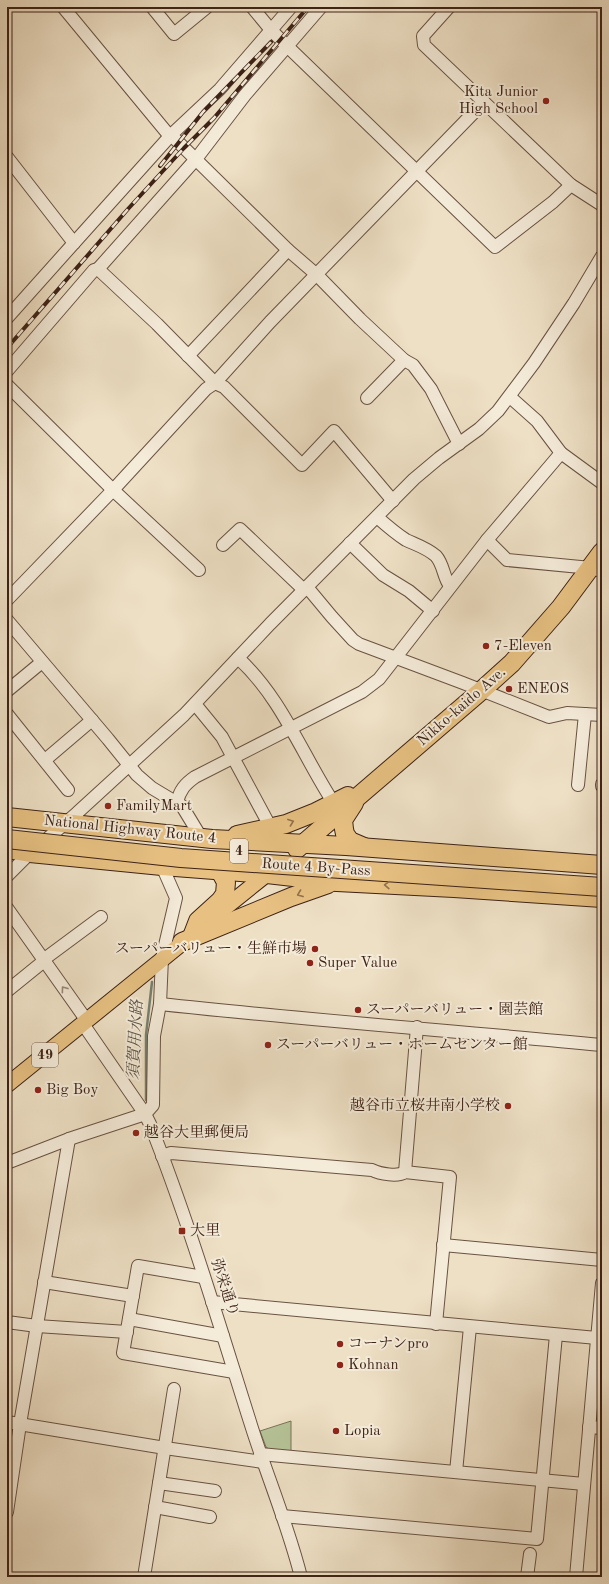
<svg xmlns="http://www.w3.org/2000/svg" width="609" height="1584" viewBox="0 0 609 1584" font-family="'Old Standard TT','Noto Serif JP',serif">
  <rect width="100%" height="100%" fill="#eee0c5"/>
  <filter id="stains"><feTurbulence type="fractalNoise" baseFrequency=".005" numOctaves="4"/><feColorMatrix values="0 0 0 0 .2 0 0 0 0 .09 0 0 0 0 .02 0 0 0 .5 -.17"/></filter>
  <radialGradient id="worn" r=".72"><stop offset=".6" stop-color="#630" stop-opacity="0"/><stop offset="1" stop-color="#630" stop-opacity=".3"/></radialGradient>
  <!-- green -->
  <polygon fill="#b5c397" stroke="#797256" points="291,1421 291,1452 272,1451 266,1447 260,1431"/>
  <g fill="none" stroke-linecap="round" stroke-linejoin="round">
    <!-- stream -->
    <polyline stroke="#758072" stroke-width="2.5" points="146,1100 146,1035 152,982"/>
    <defs>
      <g id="minor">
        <polyline points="63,7 168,134 171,135 288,250 317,275 360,319 404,360 413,365 431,389 459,444"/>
        <polyline points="152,7 174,34 207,7"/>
        <polyline points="252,7 271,30 287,46 495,247 553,202 571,185"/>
        <polyline points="449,7 423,36 424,45 571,185 602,205"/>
        <polyline points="7,157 74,243 171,135 220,89 291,7"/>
        <polyline points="98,269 196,159 245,95 321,7"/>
        <polyline points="7,318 74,243"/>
        <polyline points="188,356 288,250"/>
        <polyline points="7,371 94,270 98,269 157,324 215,383 224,387 302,465 334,431 393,501"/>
        <polyline points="7,385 113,490 199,570"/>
        <polyline points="510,397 537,421 561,453 602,483"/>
        <polyline points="367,398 404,360"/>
        <path d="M377,517C386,525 395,533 406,540C417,545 427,548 436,556C444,565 443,577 450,586"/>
        <polyline points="487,540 507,560 591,568 602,571"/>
        <polyline points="350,543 383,575 409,591 433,611"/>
        <polyline points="223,545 240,529 304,590"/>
        <polyline points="307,587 332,617 353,640 359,644 463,683 549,717 567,713 602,715"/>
        <polyline points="7,600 113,490 206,389 215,383 270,322 484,102"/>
        <polyline points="7,620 108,739 137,775 152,788 182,806 202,839"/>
        <path d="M238,658C281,697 302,754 333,802"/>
        <polyline points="7,691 42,662"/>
        <polyline points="195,704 222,737 271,828"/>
        <polyline points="7,714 68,790"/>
        <polyline points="45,760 92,720"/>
        <polyline points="578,785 585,714"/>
        <polyline points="602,786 602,784"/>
        <path d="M177,802C180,790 185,784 195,777L362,692L379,679L487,540L561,453"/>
        <polyline points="7,876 25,858 77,813 184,715 270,624 414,479 439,458 479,429 498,411 534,363 574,303 602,256"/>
        <polyline points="7,908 87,1021"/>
        <polyline points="43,960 101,917"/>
        <polyline points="7,991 44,961"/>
        <path d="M160,1004C307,1020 455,1031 602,1045"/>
        <path d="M83,1024L145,1114L150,1124C189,1222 219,1324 251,1425C267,1476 288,1525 301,1577"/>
        <path d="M162,1156L171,1153L372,1170C380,1174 398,1177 405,1172L450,1177L436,1324"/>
        <polyline points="7,1163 69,1139 145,1114 153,1105 154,1036 160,1004 162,958 176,898 162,866"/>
        <polyline points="405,1172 417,1027"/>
        <polyline points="443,1245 602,1260"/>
        <polyline points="203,1277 138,1266 123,1353 234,1372"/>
        <polyline points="44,1282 133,1296"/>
        <polyline points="212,1302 597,1338 602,1343"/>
        <polyline points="129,1319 223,1336"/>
        <polyline points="7,1322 37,1326 127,1332"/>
        <polyline points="7,1422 165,1448 263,1462"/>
        <polyline points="589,1427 602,1428"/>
        <polyline points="260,1454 584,1484"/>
        <polyline points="456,1472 470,1327"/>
        <polyline points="159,1483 215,1491"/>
        <polyline points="155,1507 210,1517"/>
        <polyline points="7,1512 20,1424 69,1139"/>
        <polyline points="282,1516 537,1539 556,1335"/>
        <polyline points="144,1577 174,1389"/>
        <polyline points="527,1577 530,1554"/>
        <polyline points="576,1577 602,1283"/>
      </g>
      <g id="major">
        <polyline points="211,919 267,874"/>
        <polyline points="7,1085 191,936"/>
      </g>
      <g id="highway">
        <polyline points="354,803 343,820 344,829 345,834 350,841 364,847"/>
        <polyline points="7,817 212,839 346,846 602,865"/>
        <polyline points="237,835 286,824 316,812 348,796"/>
        <polyline points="7,849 30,853 162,866 267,874 337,882 454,888 602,898"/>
        <polyline points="297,849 481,691 512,663 561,607 602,552"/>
        <polyline points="193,934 198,921 220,901 225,894 226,882 220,871"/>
        <polyline points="182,942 291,897 328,884"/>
      </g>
    </defs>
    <!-- minor casing -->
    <use href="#minor" stroke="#695242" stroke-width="14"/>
    <!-- major casing -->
    <use href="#major" stroke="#3d2216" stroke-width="17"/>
    <!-- highway casing -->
    <use href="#highway" stroke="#3d2216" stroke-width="20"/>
    <!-- minor -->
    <use href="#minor" stroke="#f4ebd9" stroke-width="12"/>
    <!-- major -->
    <use href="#major" stroke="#e7c082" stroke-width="15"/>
    <!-- highway -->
    <use href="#highway" stroke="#e7c082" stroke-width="18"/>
    <defs>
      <g id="rail">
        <polyline points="160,166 203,112 271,42"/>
        <polyline points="7,348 128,209 184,148 214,118 308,7"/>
      </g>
    </defs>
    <!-- rail casing -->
    <use href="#rail" stroke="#3d2216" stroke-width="4"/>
    <!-- rail -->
    <use href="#rail" stroke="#f4ebd9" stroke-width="2.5" stroke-dasharray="8" stroke-linecap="butt"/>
    <defs>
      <polyline id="highway-bridge" points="7,839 181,858 602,887"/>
    </defs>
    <!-- highway-bridge casing -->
    <use href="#highway-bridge" stroke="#3d2216" stroke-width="20" stroke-linecap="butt"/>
    <!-- highway-bridge -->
    <use href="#highway-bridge" stroke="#e7c082" stroke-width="18"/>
  </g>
  <!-- one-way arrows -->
  <defs><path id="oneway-chevron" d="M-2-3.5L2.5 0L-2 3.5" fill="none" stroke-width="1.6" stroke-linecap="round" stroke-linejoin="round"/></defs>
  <g stroke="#92714c">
    <use href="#oneway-chevron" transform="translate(291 822) rotate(-20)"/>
    <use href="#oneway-chevron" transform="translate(387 885) rotate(-178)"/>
    <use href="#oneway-chevron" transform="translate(300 894) rotate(159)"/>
  </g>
  <use stroke="#988678" href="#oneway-chevron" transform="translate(64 989) rotate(-126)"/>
  <!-- markers -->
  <g fill="#8f2418" stroke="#f4ebd9" stroke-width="1.5">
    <circle cx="546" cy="101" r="4"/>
    <circle cx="486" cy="646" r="4"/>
    <circle cx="509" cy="689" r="4"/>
    <circle cx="108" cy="806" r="4"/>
    <circle cx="315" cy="949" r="4"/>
    <circle cx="310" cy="963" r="4"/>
    <circle cx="358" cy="1010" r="4"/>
    <circle cx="268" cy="1045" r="4"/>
    <circle cx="38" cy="1090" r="4"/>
    <circle cx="508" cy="1106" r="4"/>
    <circle cx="136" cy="1133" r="4"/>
    <rect x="178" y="1227" width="8" height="8" rx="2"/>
    <circle cx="340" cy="1344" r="4"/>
    <circle cx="340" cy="1365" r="4"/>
    <circle cx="336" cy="1431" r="4"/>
  </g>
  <g text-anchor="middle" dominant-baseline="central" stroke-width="4" stroke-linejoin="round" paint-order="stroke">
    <!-- shield labels -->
    <g fill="#f4ebd9" stroke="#745e50" stroke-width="1">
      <rect x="230" y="839" width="18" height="24" rx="3"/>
      <rect x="32" y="1043" width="26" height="24" rx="3"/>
    </g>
    <g font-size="14" font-weight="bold" fill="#3d2216">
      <text x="239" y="851">4</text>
      <text x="45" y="1055">49</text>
    </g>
    <!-- poi labels -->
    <g font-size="15" fill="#3d2216" stroke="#f4ebd9" text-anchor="start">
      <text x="538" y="92" text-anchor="end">Kita Junior<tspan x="538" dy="17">High School</tspan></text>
      <text x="494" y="646">7-Eleven</text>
      <text x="517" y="689">ENEOS</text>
      <text x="116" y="806">FamilyMart</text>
      <text x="307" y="949" text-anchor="end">スーパーバリュー・生鮮市場</text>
      <text x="318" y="963">Super Value</text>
      <text x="366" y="1010">スーパーバリュー・園芸館</text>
      <text x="276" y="1045">スーパーバリュー・ホームセンター館</text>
      <text x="46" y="1090">Big Boy</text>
      <text x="500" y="1106" text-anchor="end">越谷市立桜井南小学校</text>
      <text x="144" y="1133">越谷大里郵便局</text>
      <text x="190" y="1231">大里</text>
      <text x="348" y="1344">コーナンpro</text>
      <text x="348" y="1365">Kohnan</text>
      <text x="344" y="1431">Lopia</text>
    </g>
    <!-- street labels -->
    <g font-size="15" fill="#3d2216" stroke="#f4ebd9">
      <text transform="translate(462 707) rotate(-41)">Nikko-kaido Ave.</text>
      <text transform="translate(130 830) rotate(6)">National Highway Route 4</text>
      <text transform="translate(316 868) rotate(4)">Route 4 By-Pass</text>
      <text transform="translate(224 1288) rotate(72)">弥栄通り</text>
    </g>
    <!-- water labels -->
    <g font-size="16" font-style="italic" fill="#595144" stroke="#f4ebd9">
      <text transform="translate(136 1040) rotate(-87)">須賀用水路</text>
    </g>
  </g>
  <!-- margin -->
  <rect width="609" height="1584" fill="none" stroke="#eee0c5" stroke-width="24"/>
  <rect x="8" y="8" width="593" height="1568" fill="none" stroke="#3d2216" stroke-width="2"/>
  <rect x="12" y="12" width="585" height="1560" fill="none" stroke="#3d2216"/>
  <rect width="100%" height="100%" filter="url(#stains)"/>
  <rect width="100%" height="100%" fill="url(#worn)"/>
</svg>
